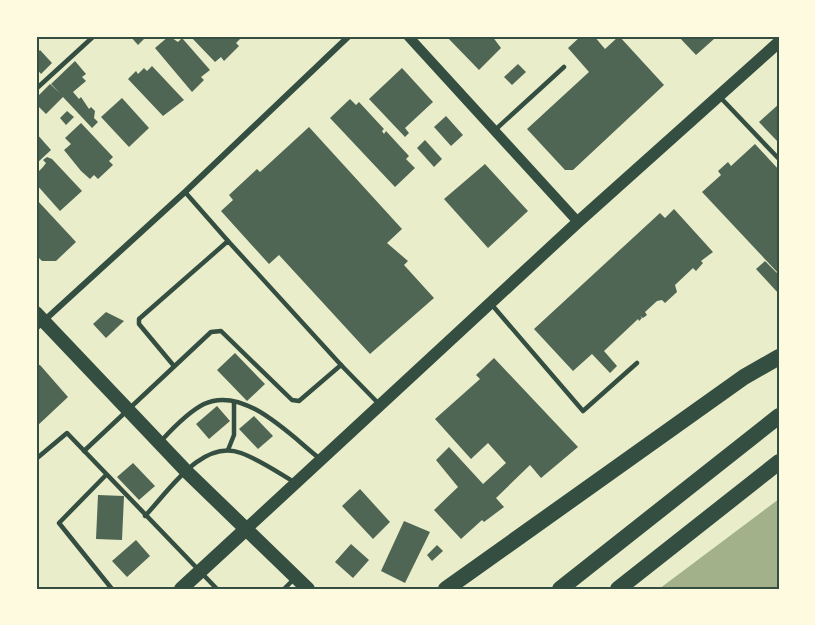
<svg xmlns="http://www.w3.org/2000/svg" width="815" height="625" viewBox="0 0 815 625" font-family="Quicksand,sans-serif">
  <rect width="100%" height="100%" fill="#e9edc9"/>
  <!-- water -->
  <polygon fill="#a3b18a" points="779,499 779,589 659,589"/>
  <!-- building -->
  <g fill="#4f6655">
    <polygon points="130,36 147,36 138,45"/>
    <polygon points="169,36 178,42 182,38 210,70 201,77 204,80 192,92 155,48"/>
    <polygon points="190,36 241,36 242,37 236,43 239,46 224,61 221,57 215,62"/>
    <polygon points="446,36 492,36 501,48 479,70"/>
    <polygon points="581,36 594,36 605,49 619,36 664,85 573,170 565,170 527,129 589,72 568,48"/>
    <polygon points="678,36 710,36 714,39 696,55"/>
    <polygon points="40,50 52,63 41,74 36,68 36,54"/>
    <polygon points="75,61 86,74 82,77 86,81 73,92 79,99 81,97 89,109 91,107 95,111 94,118 98,122 92,128 63,97 46,114 36,104 36,98 50,84 61,94 51,84"/>
    <polygon points="518,64 526,72 512,85 504,77"/>
    <polygon points="152,66 184,100 163,116 128,79 136,71 138,74 144,68 147,71"/>
    <polygon points="402,68 433,102 405,128 409,133 405,137 369,99"/>
    <polygon points="122,98 149,128 129,147 101,117"/>
    <polygon points="350,99 356,105 359,102 384,129 382,131 384,134 386,131 409,156 406,159 415,168 395,187 330,118"/>
    <polygon points="779,104 779,143 759,122"/>
    <polygon points="67,111 74,117 66,125 60,118"/>
    <polygon points="446,116 463,135 451,146 434,127"/>
    <polygon points="81,123 113,157 109,161 113,165 98,179 94,175 90,179 81,171 64,150 71,144 65,138"/>
    <polygon points="309,127 402,229 387,243 408,261 404,265 434,298 370,354 279,255 269,264 221,211 233,200 229,195 257,169 260,172"/>
    <polygon points="36,133 51,150 36,164"/>
    <polygon points="425,140 442,159 434,167 417,148"/>
    <polygon points="755,144 779,170 779,274 702,192 721,175 718,171 728,162 731,166"/>
    <polygon points="47,157 52,159 82,191 60,211 36,184 36,174 43,167 46,163 43,160"/>
    <polygon points="485,164 528,211 488,248 444,199"/>
    <polygon points="36,199 76,242 56,261 42,261 36,255"/>
    <polygon points="674,209 713,252 701,261 703,263 696,271 693,268 675,285 677,292 665,303 662,300 657,301 645,312 647,315 643,318 640,316 642,318 639,321 638,319 604,351 617,366 610,373 592,354 573,371 534,329 660,213 665,218"/>
    <polygon points="765,261 779,275 779,294 756,269"/>
    <polygon points="106,312 124,321 106,338 93,324"/>
    <polygon points="235,353 265,384 247,401 217,370"/>
    <polygon points="494,358 578,447 541,478 530,465 496,498 504,507 484,522 482,520 461,539 434,510 458,487 436,460 449,447 483,484 506,463 488,443 471,459 435,419 480,379 476,375"/>
    <polygon points="36,365 40,365 68,397 36,427"/>
    <polygon points="217,406 230,421 209,439 196,424"/>
    <polygon points="254,416 273,436 258,449 239,429"/>
    <polygon points="133,463 155,486 139,500 117,477"/>
    <polygon points="360,489 390,522 373,539 342,506"/>
    <polygon points="98,495 124,496 122,540 96,539"/>
    <polygon points="404,521 430,532 405,583 381,571"/>
    <polygon points="136,540 150,556 127,577 112,561"/>
    <polygon points="351,544 369,560 353,578 335,562"/>
    <polygon points="437,545 443,551 432,561 427,555"/>
  </g>
  <g fill="none" stroke-linecap="round" stroke-linejoin="round">
    <!-- service -->
    <g stroke="#344e41" stroke-width="4.5">
      <polyline points="36,89 94,36"/>
      <polyline points="719,96 779,159"/>
      <polyline points="495,130 564,67"/>
      <polyline points="185,192 228,241"/>
      <polyline points="492,305 583,411 637,363"/>
      <polyline points="341,365 379,404"/>
      <path d="M162,440C173,428 188,412 204,404C244,385 291,436 319,458"/>
      <polyline points="228,450 234,435 234,402"/>
      <polyline points="84,451 211,332 221,331 292,400 299,401 341,365 228,241 139,319 139,324 174,366"/>
      <polyline points="36,459 67,433 217,589"/>
      <polyline points="106,475 59,523 112,589"/>
      <path d="M145,516C168,492 202,438 241,453C260,460 277,472 294,482"/>
      <polyline points="284,589 293,580"/>
    </g>
    <!-- minor -->
    <polyline stroke="#344e41" stroke-width="6" points="36,328 185,192 349,36"/>
    <!-- tertiary -->
    <polyline stroke="#344e41" stroke-width="10" points="408,36 578,222"/>
    <!-- secondary -->
    <polyline stroke="#344e41" stroke-width="12" points="245,530 578,222 779,42"/>
    <!-- primary -->
    <g stroke="#344e41" stroke-width="14">
      <polyline points="36,313 187,472 308,589"/>
      <polyline points="181,589 245,530"/>
    </g>
    <!-- motorway -->
    <g stroke="#344e41" stroke-width="16">
      <polyline points="446,589 744,377 779,357"/>
      <polyline points="560,589 779,416"/>
      <polyline points="618,589 779,462"/>
    </g>
  </g>
  <!-- border -->
  <rect width="815" height="625" fill="none" stroke="#fefae0" stroke-width="75"/>
  <rect x="38" y="38" width="740" height="550" fill="none" stroke="#344e41" stroke-width="2"/>
</svg>
